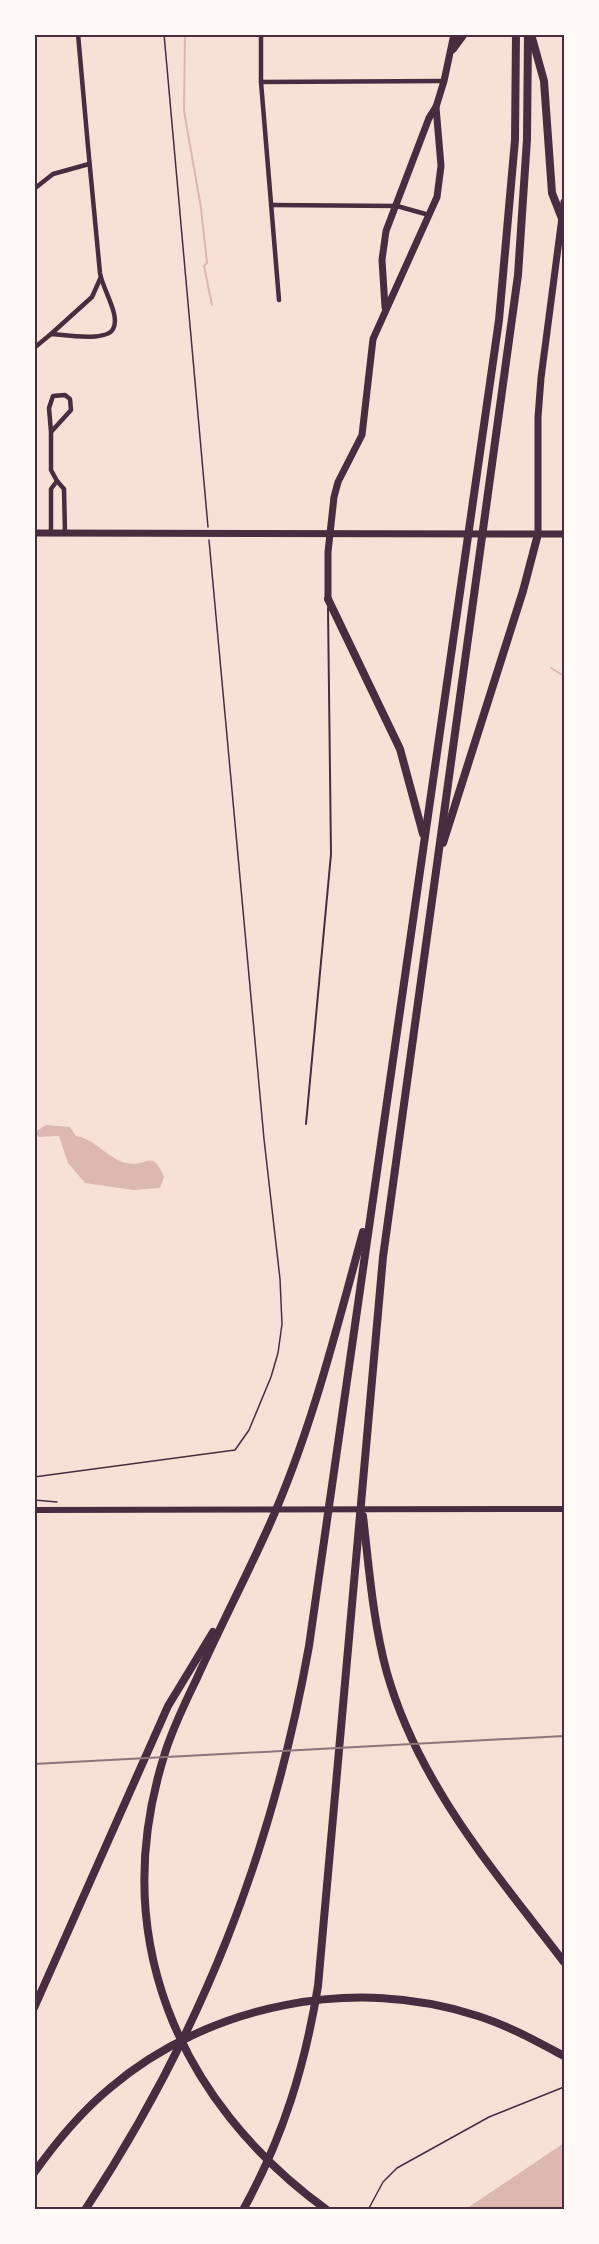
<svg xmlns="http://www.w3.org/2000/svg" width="599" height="2244" viewBox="0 0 599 2244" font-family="Ubuntu,sans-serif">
  <rect width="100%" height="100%" fill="#f7e1d7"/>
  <!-- water -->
  <g fill="#dcb8b0">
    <path d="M46,1125L70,1127L76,1136C95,1139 107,1158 126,1163C148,1168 151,1147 164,1177L160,1188L133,1190L85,1183L68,1163L59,1136L39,1137L35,1132Z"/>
    <polygon points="564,2143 564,2209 466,2209"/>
  </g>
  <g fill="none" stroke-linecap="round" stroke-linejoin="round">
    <!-- stream -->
    <g stroke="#dcb8b0" stroke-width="2">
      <polyline points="185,34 184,111 201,208 207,263 204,266 212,305"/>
      <polyline points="551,668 564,676"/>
    </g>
    <!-- path -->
    <g stroke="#4a2c40" stroke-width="1.5">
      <polyline points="164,34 208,527"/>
      <polyline points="34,1477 235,1450 249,1430 271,1377 278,1353 282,1324 280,1279 264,1139 209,540"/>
      <polyline points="34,1500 57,1502"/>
      <polyline points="368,2210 383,2182 397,2168 489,2117 564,2087"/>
    </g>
    <!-- service -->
    <polyline stroke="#4a2c40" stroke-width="2" points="306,1124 331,854 328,608"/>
    <!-- minor -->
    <g stroke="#4a2c40" stroke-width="4.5">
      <polyline points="261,34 261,82 279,300"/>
      <polyline points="261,82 444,81"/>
      <polyline points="34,189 53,174 89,164"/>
      <polyline points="271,205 397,206 429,215"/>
      <polyline points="51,334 92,297 100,279"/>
      <path d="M34,348L51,334C65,335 106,342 113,329C121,316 102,288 100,273C92,193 85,114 78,34"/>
      <polyline points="51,432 49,408 53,396 65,395 70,399 71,410 51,432 51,470 57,481"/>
      <polyline points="51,533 51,489 57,481 64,489 65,533"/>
    </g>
    <!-- tertiary -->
    <polyline stroke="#4a2c40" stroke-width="6" points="34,1510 564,1509"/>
    <!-- secondary -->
    <g stroke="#4a2c40" stroke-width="7">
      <polyline points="385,307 382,260 386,231 429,118 436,107 444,81 454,34"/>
      <polyline points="34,533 564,534"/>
      <polyline points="538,534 538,417 541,378 564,202"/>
      <polyline points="328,599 328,552 334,497 338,482 362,435 373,339 437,197 441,166 436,107"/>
    </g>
    <!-- motorway -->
    <g stroke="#4a2c40" stroke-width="8">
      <polyline points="531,34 544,81 552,193 563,221"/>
      <polyline points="453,49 464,34"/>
      <polyline points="328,599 400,749 423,834"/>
      <polyline points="443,843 523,591 538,534"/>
      <path d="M363,1516C369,1568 373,1622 387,1673C419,1785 495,1872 564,1962"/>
      <polyline points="34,2008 168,1706 213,1632"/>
      <path d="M34,2173C56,2142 81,2112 110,2088C208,2004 356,1975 478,2016C509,2026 536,2041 564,2056"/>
      <path d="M85,2210C201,2034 272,1854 309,1646L499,320L515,140L516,34"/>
      <path d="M243,2210C283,2138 305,2066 318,1986L383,1257L518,275L527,139L528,34"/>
      <path d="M327,2210C176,2100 107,1935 165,1753C173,1727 185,1703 197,1678C220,1627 246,1577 269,1526C311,1432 336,1331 363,1232"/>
    </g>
    <!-- rail -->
    <polyline stroke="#8f747c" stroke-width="2" points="34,1764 564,1736"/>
  </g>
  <!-- border -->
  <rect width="599" height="2244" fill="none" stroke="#fffaf5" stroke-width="72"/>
  <rect x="36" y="36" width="527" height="2172" fill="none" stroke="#4a2c40" stroke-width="2"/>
</svg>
